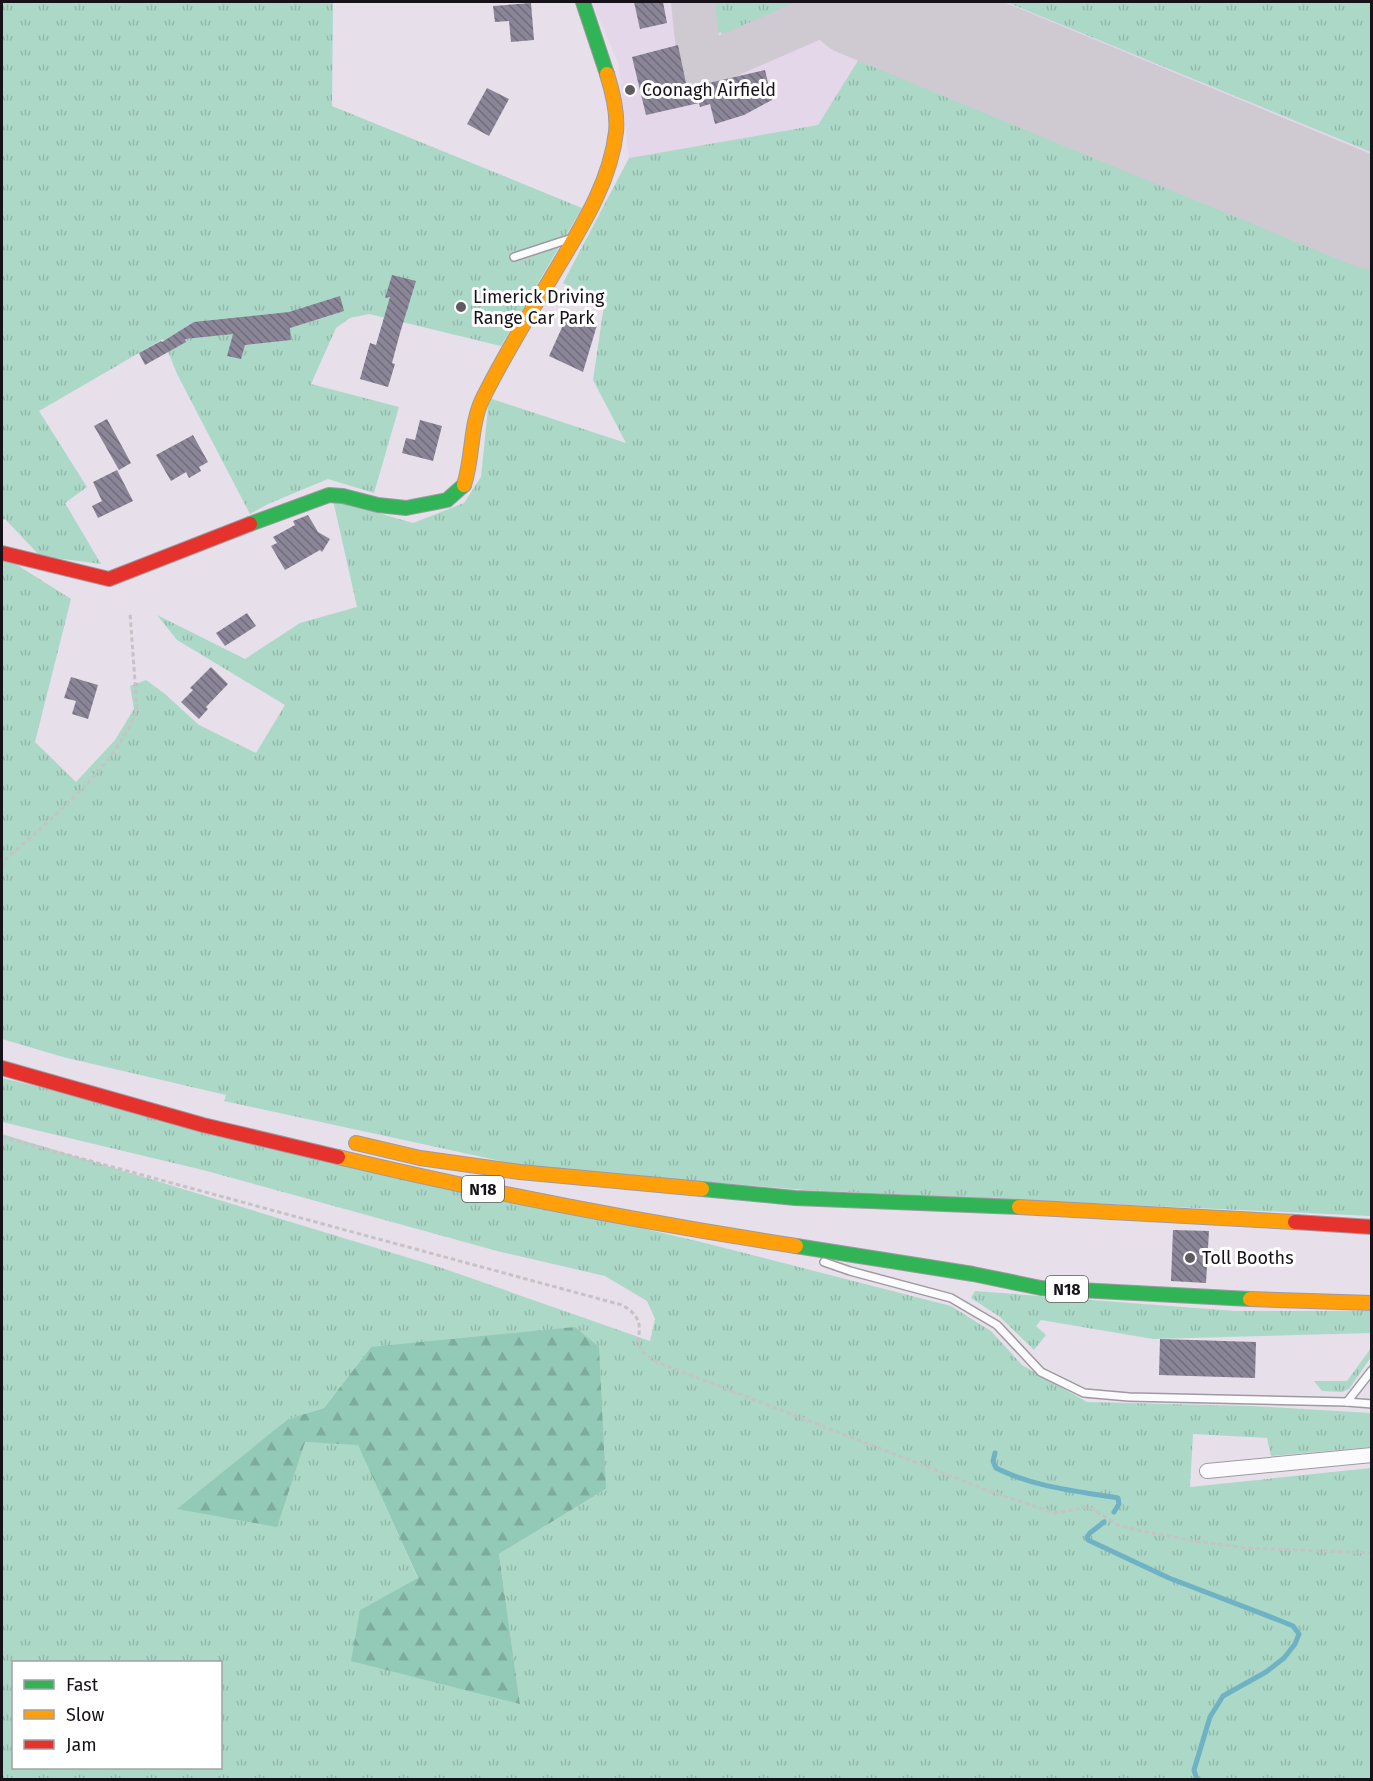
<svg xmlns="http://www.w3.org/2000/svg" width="1373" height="1781" viewBox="0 0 1373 1781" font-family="'Fira Sans',sans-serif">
  <defs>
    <pattern id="grass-tufts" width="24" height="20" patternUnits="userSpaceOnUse" patternTransform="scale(1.5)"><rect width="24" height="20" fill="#acd8c8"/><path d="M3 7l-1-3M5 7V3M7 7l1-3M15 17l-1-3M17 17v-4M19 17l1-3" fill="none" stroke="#93b8ab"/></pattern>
    <pattern id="forest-firs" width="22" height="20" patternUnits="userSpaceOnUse" patternTransform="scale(1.5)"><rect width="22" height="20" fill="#92cab7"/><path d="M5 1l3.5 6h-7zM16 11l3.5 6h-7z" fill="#7dac9d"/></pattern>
    <pattern id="building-back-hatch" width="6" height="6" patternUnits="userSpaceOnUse" patternTransform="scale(1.5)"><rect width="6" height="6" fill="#8b8598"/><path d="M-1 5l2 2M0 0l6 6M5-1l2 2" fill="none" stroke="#716b7b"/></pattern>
  </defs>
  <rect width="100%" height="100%" fill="#e7dfea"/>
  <!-- built -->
  <polygon fill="#e4d7ea" points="592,2 1006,2 1371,152 1371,266 864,51 818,125 629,158 618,62"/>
  <!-- grass -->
  <g fill="url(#grass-tufts)" fill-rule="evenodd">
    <polygon points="2,2 333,2 332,106 582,208 501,346 369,314 350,318 336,328 311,384 399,407 374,493 328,479 268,504 250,514 177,374 163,339 39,411 87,487 65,503 101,564 40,556 5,519 2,520"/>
    <polygon points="699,2 826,2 827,3 823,8 724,50 721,32 704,39"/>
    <polygon points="1006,2 1371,2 1371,152"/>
    <polygon points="864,51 1371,266 1371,1216 805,1190 528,1167 224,1101 226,1095 63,1057 2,1039 2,561 14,563 71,599 35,742 76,782 115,740 134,709 130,686 146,680 165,694 199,725 256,753 285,705 177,640 157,615 245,659 300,623 357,607 333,500 413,523 464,503 481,477 489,398 626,443 593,380 604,305 563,283 629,158 818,125"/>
    <path d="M2,1078L705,1243L951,1306L991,1331L1022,1365L1087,1402L1251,1406L1371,1413V1447L1271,1456L1267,1438L1193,1434L1190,1487L1371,1468V1779H2V1134L442,1268L650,1341L655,1319L647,1301L605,1276L501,1252L203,1170L2,1122ZM371,1347L606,1489L499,1554L520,1704L360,1610L418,1579L358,1444L305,1442L178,1509L288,1419L324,1408ZM14,1662H220V1768H14Z"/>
    <polygon points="975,1291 1235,1311 1371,1311 1371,1333 1153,1339 1041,1320 1036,1326 1046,1335 1034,1350 1000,1317 971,1298"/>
    <polygon points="1371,1348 1371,1357 1349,1389 1342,1392 1322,1391 1314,1381 1347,1381"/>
  </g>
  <!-- forest -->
  <polygon fill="url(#forest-firs)" points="575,1327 599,1347 606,1489 499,1554 520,1704 351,1661 360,1610 418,1578 358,1445 305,1442 277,1527 177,1509 288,1419 324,1408 371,1347"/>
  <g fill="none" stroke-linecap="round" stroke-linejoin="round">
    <!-- stream -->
    <g stroke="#6eb2c4" stroke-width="5">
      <path d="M995,1453L993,1461L996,1468C1034,1487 1076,1491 1118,1498L1119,1504L1114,1512"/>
      <polyline points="1104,1522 1090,1533 1087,1537 1088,1540 1169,1578 1281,1621 1293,1626 1299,1634 1295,1644 1284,1658 1266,1672 1223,1696 1210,1717 1194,1770 1197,1780"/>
    </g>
    <!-- taxiway -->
    <polyline stroke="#cfcad1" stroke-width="44" points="693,2 700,68 851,2"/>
    <!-- runway -->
    <polyline stroke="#cfcad1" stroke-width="110" points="860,2 1372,214"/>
  </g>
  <!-- building -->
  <g fill="url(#building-back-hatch)">
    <polygon points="634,2 663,2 667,23 640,29"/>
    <polygon points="531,3 534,40 511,42 509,21 495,22 493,6"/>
    <polygon points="678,45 687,88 765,70 772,100 744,115 715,124 710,104 700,107 699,103 646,115 632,57"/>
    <polygon points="487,88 509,99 489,136 467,124"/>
    <polygon points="392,275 416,281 400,333 392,363 395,364 388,387 360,379 370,343 376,345 390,297 385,298"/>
    <polygon points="340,296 344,311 290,328 291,340 245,345 241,359 227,356 233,334 185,339 186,342 145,365 139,353 161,341 162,342 194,322 289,312"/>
    <polygon points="569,312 597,325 583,372 549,356"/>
    <polygon points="107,419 131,463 119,470 94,426"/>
    <polygon points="420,420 442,426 433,461 402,453 406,438 415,440"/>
    <polygon points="193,435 208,462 199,467 201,471 189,478 186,472 171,481 156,455"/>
    <polygon points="117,470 133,501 98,518 92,506 102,501 93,482"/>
    <polygon points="308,515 318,532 330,539 322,552 320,550 285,570 271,546 277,543 273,537 295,525 293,521"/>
    <polygon points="247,613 256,626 225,646 216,633"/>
    <polygon points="211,667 228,684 206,707 208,709 199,719 181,702 193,690 190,688"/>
    <polygon points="71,677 98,685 88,719 72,714 76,701 64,698"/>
    <polygon points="1173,1230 1209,1231 1206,1283 1171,1281"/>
    <polygon points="1160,1339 1256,1342 1255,1378 1159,1375"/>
  </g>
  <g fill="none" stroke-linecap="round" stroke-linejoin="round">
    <defs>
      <g id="lane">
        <polyline points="514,257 569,239"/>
        <polyline points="824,1262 850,1271 951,1298 997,1325 1041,1372 1084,1393 1129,1397 1347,1402 1372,1404"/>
        <polyline points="1347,1402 1372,1370"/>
      </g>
      <polyline id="street" points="1207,1471 1372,1455"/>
      <g id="fast">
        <polyline points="583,2 607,74"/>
        <polyline points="250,524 329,495 343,496 378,505 406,508 447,500 464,485"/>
        <polyline points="702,1189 795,1198 1019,1207"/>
        <polyline points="796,1246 973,1274 1041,1288 1250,1299"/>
      </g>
      <g id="slow">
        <path d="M464,485C473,458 470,426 482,400C503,357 529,315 554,273C580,229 610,184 616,132C618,113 613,93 607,74"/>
        <polyline points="356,1143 420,1158 520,1172 702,1189"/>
        <path d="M338,1157C489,1193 642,1222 796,1246"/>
        <polyline points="1019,1207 1295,1222"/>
        <polyline points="1250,1299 1372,1303"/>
      </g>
      <g id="jam">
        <polyline points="2,553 109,579 250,524"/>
        <polyline points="2,1068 203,1125 338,1157"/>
        <polyline points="1295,1222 1372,1227"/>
      </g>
    </defs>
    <!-- lane casing -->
    <use href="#lane" stroke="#9f9aa1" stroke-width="10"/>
    <!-- street casing -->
    <use href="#street" stroke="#9f9aa1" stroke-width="16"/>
    <!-- fast casing -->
    <use href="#fast" stroke="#9f9aa1" stroke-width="16"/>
    <!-- slow casing -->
    <use href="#slow" stroke="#9f9aa1" stroke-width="16"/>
    <!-- jam casing -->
    <use href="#jam" stroke="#9f9aa1" stroke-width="16"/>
    <!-- path -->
    <g stroke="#c6c3c7" stroke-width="3" stroke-dasharray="4.5 3" stroke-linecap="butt">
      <path d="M2,867L6,859C52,817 115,769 137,709L130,613"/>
      <path d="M2,1137L622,1305C640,1315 642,1326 637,1343L645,1354L657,1362L992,1492L1055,1513L1089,1507L1118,1525L1136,1530L1195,1541L1247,1548L1372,1553"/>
    </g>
    <!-- lane -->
    <use href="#lane" stroke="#fbfafc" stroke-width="7"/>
    <!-- street -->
    <use href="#street" stroke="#fbfafc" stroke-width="14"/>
    <!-- fast -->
    <use href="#fast" stroke="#30b455" stroke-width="14"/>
    <!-- slow -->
    <use href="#slow" stroke="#ff9f0a" stroke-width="14"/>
    <!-- jam -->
    <use href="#jam" stroke="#e5322d" stroke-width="14"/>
  </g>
  <!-- markers -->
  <g fill="#605a62" stroke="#fff" stroke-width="2">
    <circle cx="630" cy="90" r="6"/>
    <circle cx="461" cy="307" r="6"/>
    <circle cx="1190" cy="1258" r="6"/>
  </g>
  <g text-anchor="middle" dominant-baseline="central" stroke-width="6" stroke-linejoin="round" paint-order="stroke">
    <!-- shield labels -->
    <g fill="#fff" stroke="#5d595e" stroke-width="1.5">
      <rect x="462" y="1176" width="42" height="26" rx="4.5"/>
      <rect x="1046" y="1276" width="42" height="26" rx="4.5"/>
    </g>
    <g font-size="16" font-weight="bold" fill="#171219">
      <text x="483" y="1189">N18</text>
      <text x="1067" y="1289">N18</text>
    </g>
    <!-- poi labels -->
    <g font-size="18" fill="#171219" stroke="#fff" text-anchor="start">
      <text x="642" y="90">Coonagh Airfield</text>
      <text x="473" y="297">Limerick Driving<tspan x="473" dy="21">Range Car Park</tspan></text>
      <text x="1202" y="1258">Toll Booths</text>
    </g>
  </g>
  <!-- border -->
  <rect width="1373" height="1781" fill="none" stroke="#171219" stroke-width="6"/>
  <!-- legend -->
  <rect x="12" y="1661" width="210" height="108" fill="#ffffff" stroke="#a2a0a3" stroke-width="1.5"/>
  <rect x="24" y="1680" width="30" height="9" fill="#30b455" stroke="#a2a0a3" stroke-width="1.5"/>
  <text x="66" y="1691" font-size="18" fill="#171219">Fast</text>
  <rect x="24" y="1710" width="30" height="9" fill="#ff9f0a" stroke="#a2a0a3" stroke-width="1.5"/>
  <text x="66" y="1721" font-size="18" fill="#171219">Slow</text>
  <rect x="24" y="1740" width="30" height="9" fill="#e5322d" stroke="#a2a0a3" stroke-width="1.5"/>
  <text x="66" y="1751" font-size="18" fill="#171219">Jam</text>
</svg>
